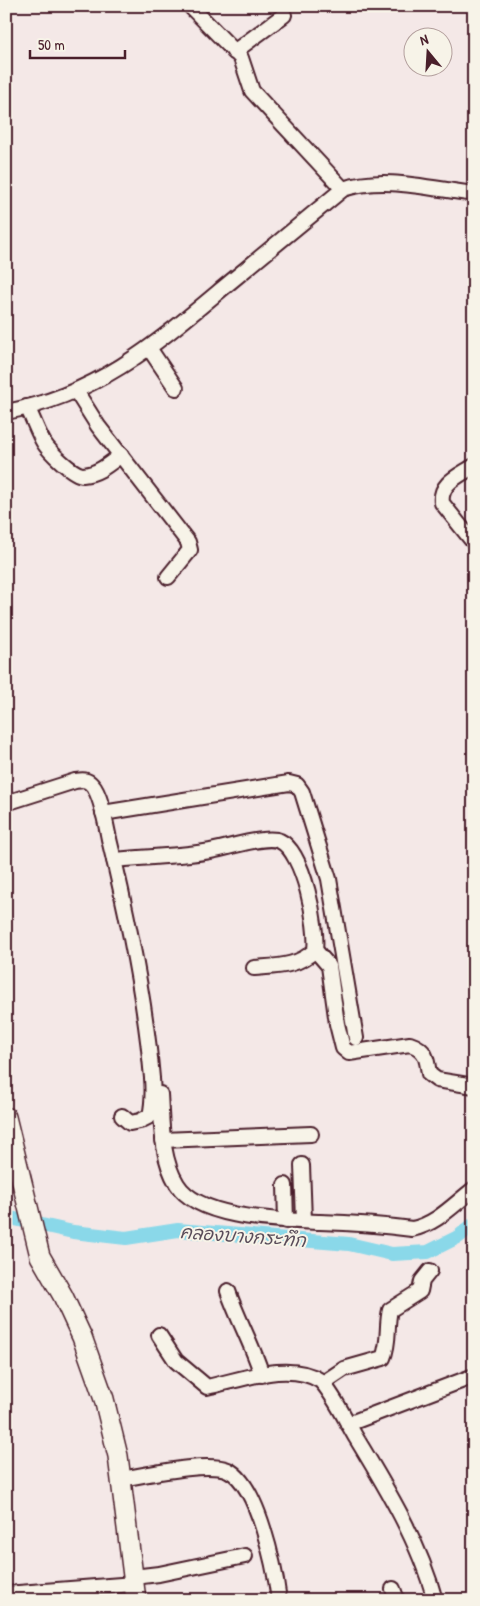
<svg xmlns="http://www.w3.org/2000/svg" width="480" height="1606" viewBox="0 0 480 1606" font-family="'Patrick Hand','Playpen Sans Thai',sans-serif">
  <rect width="100%" height="100%" fill="#f4e8e7"/>
  <filter id="ink" filterUnits="userSpaceOnUse"><feTurbulence type="fractalNoise" baseFrequency=".02" numOctaves="2"/><feDisplacementMap in="SourceGraphic" scale="10" xChannelSelector="R" yChannelSelector="G"/><feConvolveMatrix kernelMatrix="1 2 1 2 8 2 1 2 1" color-interpolation-filters="sRGB"/></filter>
  <g filter="url(#ink)">
    <g fill="none" stroke-linecap="round" stroke-linejoin="round">
      <!-- canal -->
      <polyline stroke="#8ad8e9" stroke-width="14" points="6,1217 73,1232 126,1238 178,1230 349,1244 392,1254 428,1252 458,1237 474,1224"/>
      <defs>
        <g id="minor">
          <polyline points="190,6 241,58 252,91 343,189"/>
          <polyline points="234,52 284,15"/>
          <polyline points="149,348 176,388"/>
          <polyline points="76,391 98,426 188,542 190,550 168,577"/>
          <path d="M27,407C33,418 37,431 44,443C49,451 73,475 83,475C98,474 109,464 121,455"/>
          <path d="M6,412C97,395 155,345 223,288C263,255 303,222 343,189C384,175 431,189 474,194"/>
          <path d="M474,466C459,476 439,483 442,503L474,543"/>
          <path d="M6,803L75,781C82,780 87,779 92,785C101,794 106,825 109,839C128,917 145,998 152,1078C153,1091 153,1103 150,1116L140,1121L130,1123L122,1116"/>
          <polyline points="103,813 289,783 297,785 302,792 329,879 356,1038"/>
          <path d="M114,860C152,856 191,857 228,847C239,844 270,836 280,841C304,852 318,927 315,950C298,967 276,966 254,968"/>
          <path d="M315,950L329,966L337,1024L343,1048L349,1053L410,1044C426,1049 427,1059 429,1074L437,1080L474,1086"/>
          <path d="M160,1094C162,1124 161,1158 177,1184C199,1220 282,1220 320,1222C351,1223 381,1225 412,1229C437,1224 454,1204 474,1189"/>
          <polyline points="163,1140 311,1134"/>
          <polyline points="302,1165 304,1221"/>
          <polyline points="285,1185 286,1221"/>
          <path d="M228,1291C238,1320 253,1346 262,1375"/>
          <path d="M159,1335L176,1361L207,1387C241,1380 289,1360 321,1381C335,1397 344,1417 355,1436C386,1487 419,1541 435,1600"/>
          <path d="M323,1383L344,1369L383,1358C390,1342 386,1326 390,1310L420,1291L422,1281L430,1271"/>
          <polyline points="348,1424 474,1376"/>
          <path d="M121,1479C146,1475 207,1461 228,1470C258,1484 275,1569 279,1600"/>
          <polyline points="133,1577 159,1574 245,1556"/>
          <polyline points="393,1589 397,1600"/>
          <polyline points="6,1594 134,1584"/>
        </g>
        <polyline id="secondary" points="6,1117 40,1256 63,1296 82,1337 104,1399 118,1456 136,1600"/>
      </defs>
      <!-- minor casing -->
      <use href="#minor" stroke="#4a1f2b" stroke-width="18"/>
      <!-- secondary casing -->
      <use href="#secondary" stroke="#4a1f2b" stroke-width="22"/>
      <!-- minor -->
      <use href="#minor" stroke="#f7f3e8" stroke-width="14"/>
      <!-- secondary -->
      <use href="#secondary" stroke="#f7f3e8" stroke-width="19"/>
    </g>
  </g>
  <g text-anchor="middle" dominant-baseline="central" stroke-width="4" stroke-linejoin="round" paint-order="stroke">
    <!-- water labels -->
    <g font-size="18" font-style="italic" fill="#5a4d5a" stroke="#f7f3e8">
      <text transform="translate(243 1236) rotate(4)">คลองบางกระทึก</text>
    </g>
  </g>
  <!-- margin -->
  <rect width="480" height="1606" fill="none" stroke="#f7f3e8" stroke-width="25"/>
  <rect x="12" y="12" width="455" height="1581" fill="none" stroke="#4a1f2b" stroke-width="2" filter="url(#ink)"/>
  <!-- north arrow -->
  <g transform="translate(428 52) rotate(342)"><circle r="24" fill="#f7f3e8" stroke="#b29e9c"/>
  <path d="M0-4L9 19L0 12L-9 19Z" fill="#4a1f2b"/>
  <text y="-8" font-size="14" font-weight="bold" text-anchor="middle" fill="#4a1f2b">N</text>
  </g>
  <!-- scale -->
  <path d="M30 50v8h95v-8" fill="none" stroke="#4a1f2b" stroke-width="2.5"/>
  <text x="38" y="50" font-size="15" fill="#4a1f2b" stroke="#f7f3e8" stroke-width="4" paint-order="stroke">50 m</text>
</svg>
